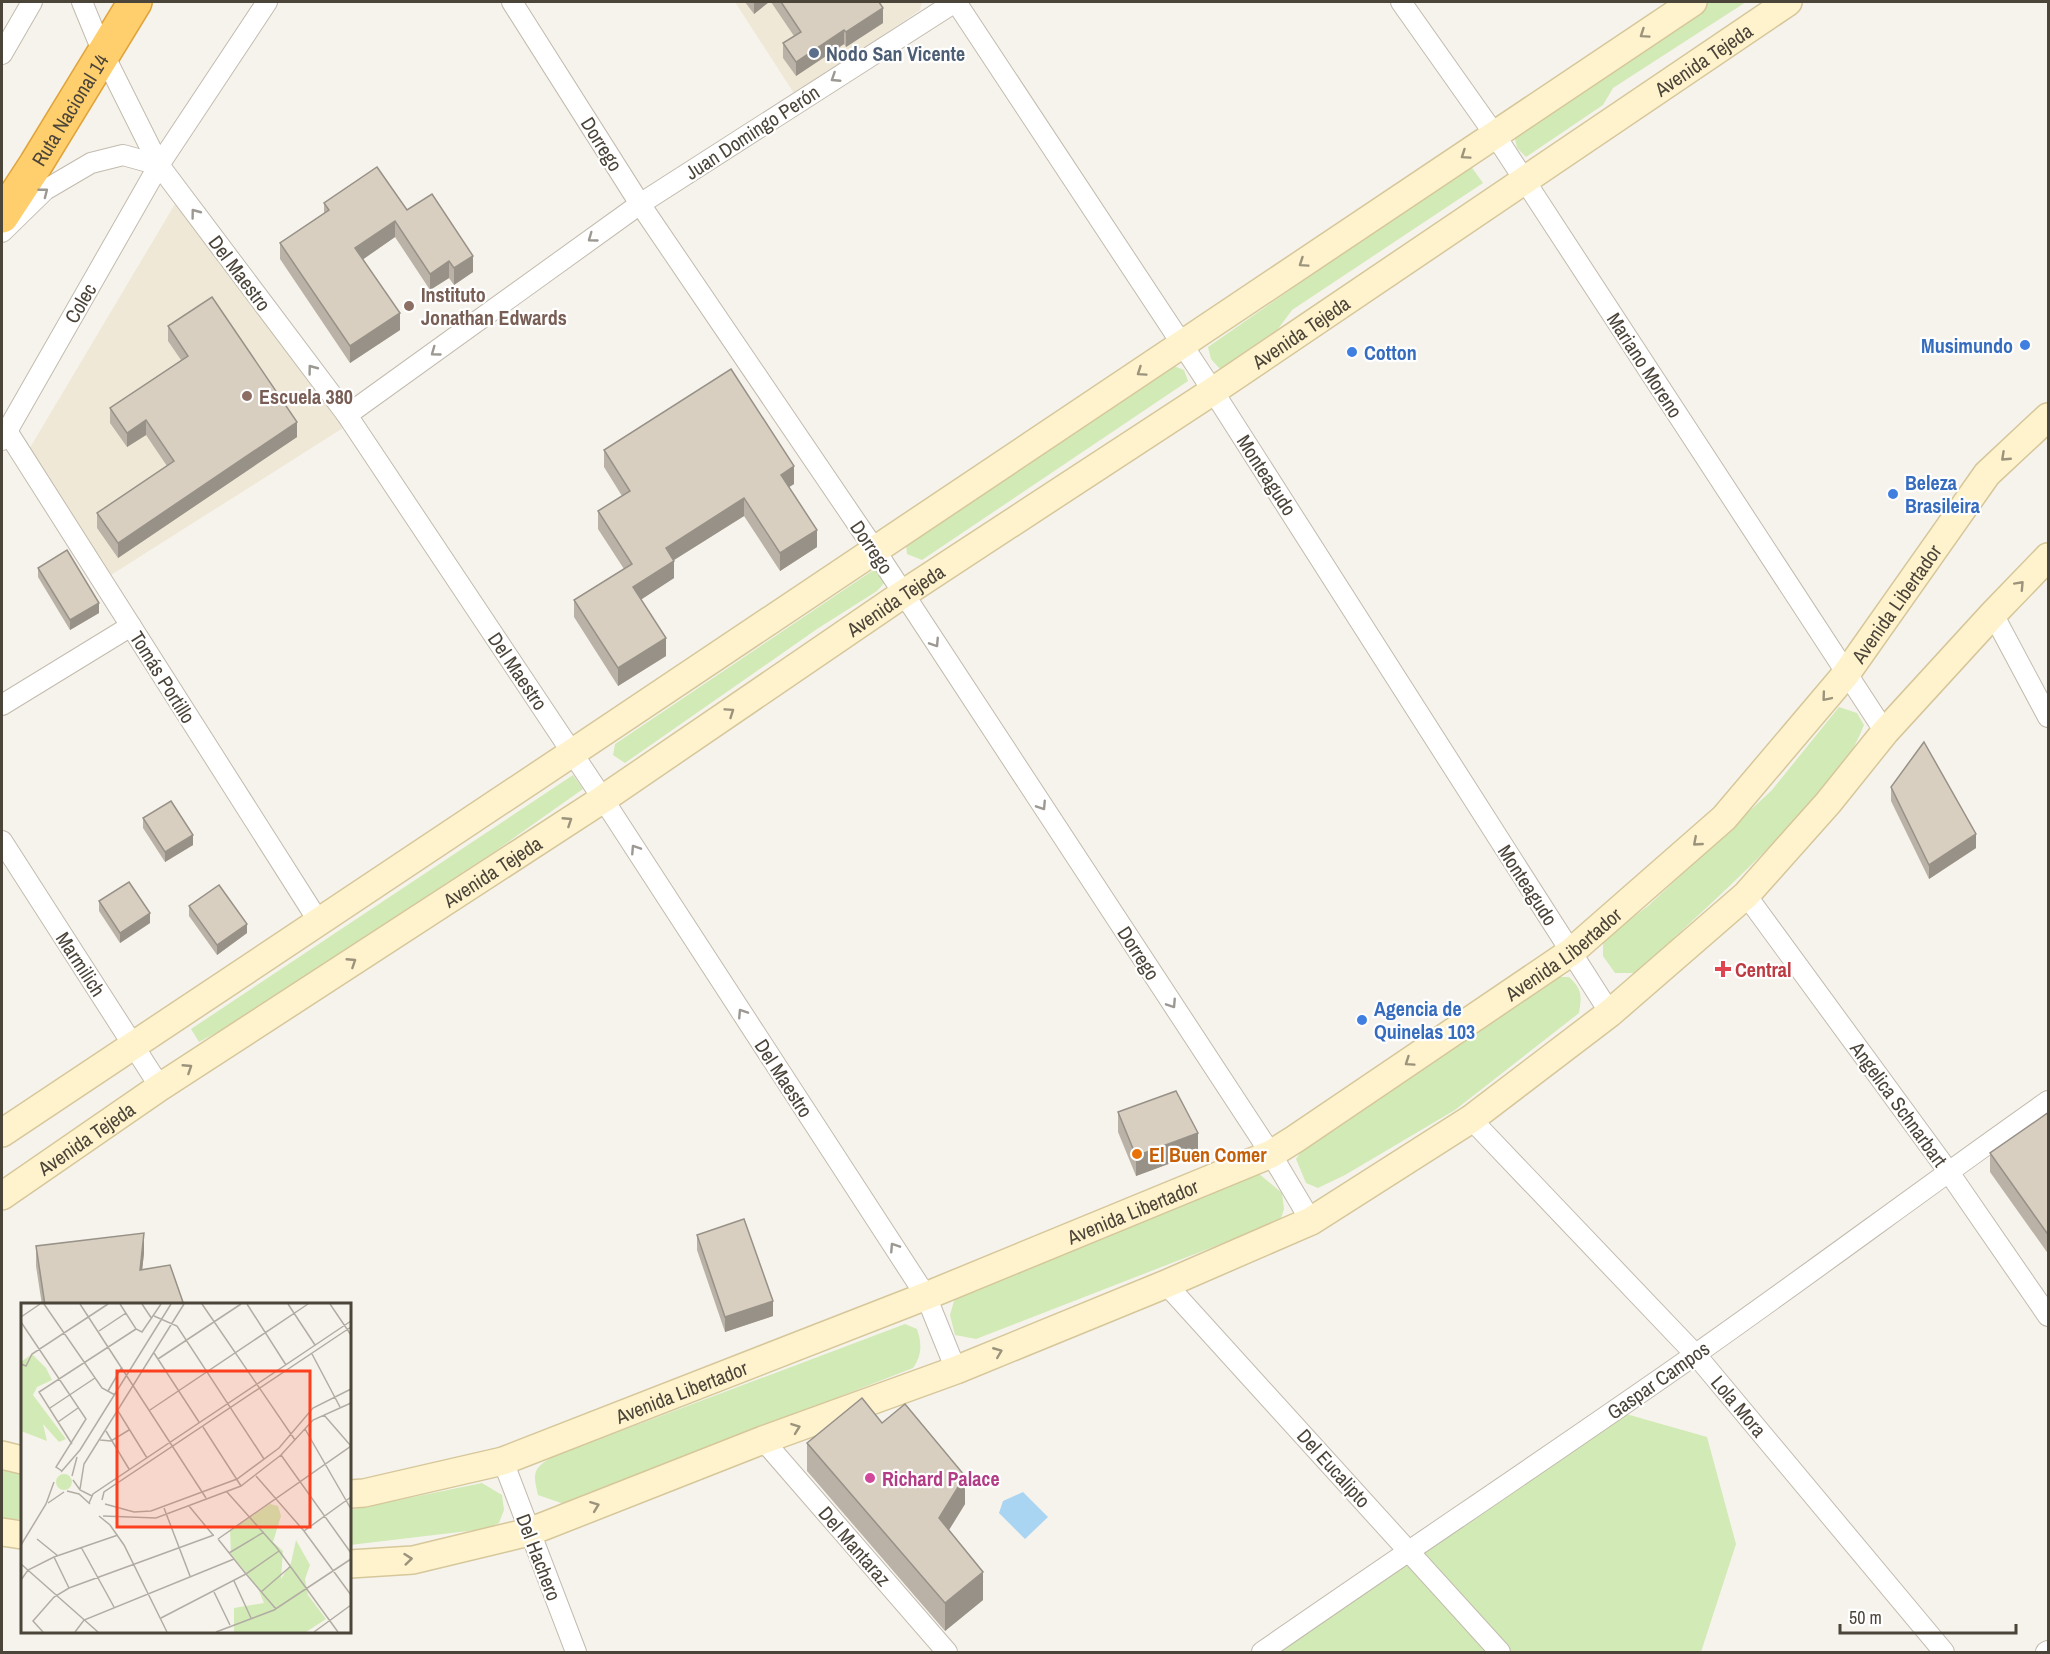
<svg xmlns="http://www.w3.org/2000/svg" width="2050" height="1654" viewBox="0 0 2050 1654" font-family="'Archivo Narrow',sans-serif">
  <rect width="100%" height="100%" fill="#f6f3ec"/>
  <!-- education -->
  <g fill="#efe8d6">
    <polygon points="735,2 922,2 920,10 795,95"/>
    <polygon points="175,204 343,428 111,575 28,451"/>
  </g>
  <!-- green -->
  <g fill="#d2eab5">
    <polygon points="1709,2 1746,2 1613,88 1603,105 1526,157 1517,148 1514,135"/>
    <polygon points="1470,165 1483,183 1292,310 1278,329 1220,369 1211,359 1208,347"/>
    <polygon points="1174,366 1184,370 1188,381 922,560 907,554 906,544"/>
    <polygon points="875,569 883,572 886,581 877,591 817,629 625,763 613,755 615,744"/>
    <path d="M1839,707L1857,713L1864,725C1849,764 1820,795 1792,824C1742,876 1689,924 1636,973H1615L1603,956V940L1648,906L1772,790Z"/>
    <polygon points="573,775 583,789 494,852 231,1025 199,1042 191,1029"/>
    <path d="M1554,977H1569C1582,989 1582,996 1579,1013L1455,1110L1345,1175L1318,1188L1306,1183L1296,1159L1304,1147L1335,1130L1513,1001Z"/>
    <polygon points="1258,1173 1282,1193 1284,1209 1280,1221 976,1339 955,1335 950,1315 954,1301 963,1295"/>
    <path d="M905,1324L917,1329C922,1344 922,1355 913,1368L564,1504L538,1495C533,1474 532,1469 552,1457Z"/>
    <polygon points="1626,1414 1707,1437 1736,1544 1701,1652 1274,1652"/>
    <polygon points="2,1466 22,1470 22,1519 2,1519"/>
    <polygon points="482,1483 502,1495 504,1510 499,1523 485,1529 350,1545 350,1510"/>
  </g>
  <!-- water -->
  <polygon fill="#a9d4f2" points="1023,1492 1048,1517 1025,1539 999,1513 1003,1501"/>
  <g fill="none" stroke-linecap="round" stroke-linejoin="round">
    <defs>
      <g id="street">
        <polyline points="82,2 103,53 159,165 347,415 603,799 926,1296 956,1370"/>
        <polyline points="512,2 640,204 875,550 1271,1154 1311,1221"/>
        <polyline points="956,2 1213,391 1610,1013"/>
        <polyline points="1401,2 1495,135 1885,732"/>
        <polyline points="2,54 32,2"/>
        <polyline points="2,232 45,190 91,163 123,155 159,165"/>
        <polyline points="347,415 640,204 955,2"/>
        <polyline points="7,431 319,922"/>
        <polyline points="2,440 159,165 267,2"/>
        <polyline points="1993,614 2048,717"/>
        <polyline points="2,705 131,626"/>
        <polyline points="2,841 160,1087"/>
        <polyline points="1746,895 1948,1171 2048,1316"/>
        <polyline points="1471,1119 1696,1355 1944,1652"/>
        <polyline points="1166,1284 1500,1652"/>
        <polyline points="763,1440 947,1652"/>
        <polyline points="503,1461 576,1652"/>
        <path d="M1262,1652C1406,1552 1552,1455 1696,1354C1814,1271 1930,1184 2048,1101"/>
        <polyline points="2046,1652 2048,1651"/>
      </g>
      <g id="secondary">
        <polyline points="2,1133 572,753 1693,2"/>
        <path id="s1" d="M2,1196L160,1087L603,799L903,594L1213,391L1788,2"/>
        <polyline points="2,1455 22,1460"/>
        <path id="s2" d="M350,1494L364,1493L503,1461L926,1296L1271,1154L1295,1139L1571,952L1724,818L1846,674L1987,474L2048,417"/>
        <polyline points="2,1532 22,1535"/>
        <polyline points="350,1564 413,1560 529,1532 763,1440 956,1370 1166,1284 1311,1221 1471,1119 1610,1013 1746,895 1828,803 1885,732 1993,614 2048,557"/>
      </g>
      <g id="highway">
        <path id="s3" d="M2,216L36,164L135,2"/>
      </g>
    </defs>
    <!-- street casing -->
    <use href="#street" stroke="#c2bbae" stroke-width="22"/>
    <!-- secondary casing -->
    <use href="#secondary" stroke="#d6c79b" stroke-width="30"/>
    <!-- highway casing -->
    <use href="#highway" stroke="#e0a43c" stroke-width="36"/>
    <!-- street -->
    <use href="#street" stroke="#fff" stroke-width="20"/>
    <!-- secondary -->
    <use href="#secondary" stroke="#fff3cd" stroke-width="27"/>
    <!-- highway -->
    <use href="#highway" stroke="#ffcf6e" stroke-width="33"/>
  </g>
  <!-- wall -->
  <g fill="#bab2a6">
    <polygon points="745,2 769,2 754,14"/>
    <polygon points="771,2 879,2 883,23 846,47 844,44 796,76 783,58 783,43 794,36"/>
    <polygon points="324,203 407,210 473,272 454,285 449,278 430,290 395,237 363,259 400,330 350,363 280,259 280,243 324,213"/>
    <polygon points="168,326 297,437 118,558 97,528 97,513 167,466 146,435 127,447 110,423 110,408 181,360 168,341"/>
    <polygon points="604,450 794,484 789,487 817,547 780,571 744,516 674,560 674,578 641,599 666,656 618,686 574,617 574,600 624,569 598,529 598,511 622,496 604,467"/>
    <polygon points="38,568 99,613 70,630 38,577"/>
    <polygon points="1891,787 1976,848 1929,879 1891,801"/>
    <polygon points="143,818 193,845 165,862 143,828"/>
    <polygon points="99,901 150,923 120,943 99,911"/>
    <polygon points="189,906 247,933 217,955 189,916"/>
    <polygon points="1118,1112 1198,1153 1136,1176 1118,1132"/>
    <polygon points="2049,1112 2049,1255 1990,1172 1990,1153"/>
    <polygon points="697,1235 773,1316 725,1332 697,1250"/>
    <polygon points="36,1246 144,1253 142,1270 184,1305 42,1305 36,1266"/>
    <polygon points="882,1423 965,1504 949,1530 983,1600 945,1631 807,1471 807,1443"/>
  </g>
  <!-- shaded-wall -->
  <g fill="#979187">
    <polygon points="754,2 769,2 754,14"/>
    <polygon points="883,8 883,23 846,47 846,32"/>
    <polygon points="844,30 844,44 796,76 796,62"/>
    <polygon points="395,221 395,237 355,265 355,248"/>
    <polygon points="473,256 473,272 454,285 454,268"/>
    <polygon points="449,261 449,278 430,290 430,274"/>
    <polygon points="400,313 400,330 350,363 350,346"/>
    <polygon points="146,420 146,435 127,447 127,433"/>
    <polygon points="297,422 297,437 118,558 118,543"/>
    <polygon points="794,466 794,484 781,492 781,475"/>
    <polygon points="744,498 744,516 666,565 666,548"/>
    <polygon points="817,530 817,547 780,571 780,553"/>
    <polygon points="674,561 674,578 633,605 633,587"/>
    <polygon points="99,603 99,613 70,630 70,620"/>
    <polygon points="666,638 666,656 618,686 618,668"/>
    <polygon points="1976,834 1976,848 1929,879 1929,865"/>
    <polygon points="193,835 193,845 165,862 165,852"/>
    <polygon points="150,913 150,923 120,943 120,933"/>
    <polygon points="247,924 247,933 217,955 217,945"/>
    <polygon points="1198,1133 1198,1153 1136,1176 1136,1156"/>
    <polygon points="144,1233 144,1253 140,1290 140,1270"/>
    <polygon points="773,1301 773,1316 725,1332 725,1317"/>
    <polygon points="965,1476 965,1504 939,1546 939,1518"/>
    <polygon points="983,1572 983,1600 945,1631 945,1603"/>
  </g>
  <!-- building -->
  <g fill="#d8cfc1" stroke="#979187" stroke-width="1.5">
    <polygon points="781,2 879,2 883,8 846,32 844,30 796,62 783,43 801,32"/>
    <polygon points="377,167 407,210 432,194 473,256 454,268 449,261 430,274 395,221 355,248 400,313 350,346 280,243 329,210 324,203"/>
    <polygon points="212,297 297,422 118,543 97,513 174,461 146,420 127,433 110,408 188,356 168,326"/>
    <polygon points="731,369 794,466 781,475 817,530 780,553 744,498 666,548 674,561 633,587 666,638 618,668 574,600 632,564 598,511 630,491 604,450"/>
    <polygon points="67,550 99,603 70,620 38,568"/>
    <polygon points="1924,742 1976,834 1929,865 1891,787"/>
    <polygon points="171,801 193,835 165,852 143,818"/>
    <polygon points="129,882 150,913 120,933 99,901"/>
    <polygon points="219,885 247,924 217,945 189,906"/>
    <polygon points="1176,1091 1198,1133 1136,1156 1118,1112"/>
    <polygon points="2049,1112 2049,1236 1990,1153"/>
    <polygon points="744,1219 773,1301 725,1317 697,1235"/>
    <polygon points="144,1233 140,1270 170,1265 184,1305 45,1305 36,1246"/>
    <polygon points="862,1398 882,1423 905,1404 965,1476 939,1518 983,1572 945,1603 807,1443"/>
  </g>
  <!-- one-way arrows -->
  <defs><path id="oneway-chevron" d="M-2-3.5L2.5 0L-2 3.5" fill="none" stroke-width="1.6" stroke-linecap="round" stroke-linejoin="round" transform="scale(1.5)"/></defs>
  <g stroke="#9c937c">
    <use href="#oneway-chevron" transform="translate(1644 34) rotate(146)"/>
    <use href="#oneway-chevron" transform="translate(1465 155) rotate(146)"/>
    <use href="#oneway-chevron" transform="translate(1303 263) rotate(146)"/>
    <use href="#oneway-chevron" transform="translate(1141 372) rotate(146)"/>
    <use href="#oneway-chevron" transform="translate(2005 457) rotate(137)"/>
    <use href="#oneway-chevron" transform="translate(2020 585) rotate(-47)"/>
    <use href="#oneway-chevron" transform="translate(1826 697) rotate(130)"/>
    <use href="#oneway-chevron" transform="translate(730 712) rotate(-34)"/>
    <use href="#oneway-chevron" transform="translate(568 821) rotate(-33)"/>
    <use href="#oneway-chevron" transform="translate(1697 842) rotate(139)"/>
    <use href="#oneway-chevron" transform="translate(352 962) rotate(-33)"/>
    <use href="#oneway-chevron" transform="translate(1409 1062) rotate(146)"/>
    <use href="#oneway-chevron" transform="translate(188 1068) rotate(-33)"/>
    <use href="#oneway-chevron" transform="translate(998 1352) rotate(-22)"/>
    <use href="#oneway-chevron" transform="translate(796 1428) rotate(-20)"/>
    <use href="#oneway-chevron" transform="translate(595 1506) rotate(-21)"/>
    <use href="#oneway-chevron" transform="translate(408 1559) rotate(-6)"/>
  </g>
  <g stroke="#9c9892">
    <use href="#oneway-chevron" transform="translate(835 78) rotate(147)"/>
    <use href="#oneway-chevron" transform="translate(44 192) rotate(-38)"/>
    <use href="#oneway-chevron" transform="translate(195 213) rotate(-127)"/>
    <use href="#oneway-chevron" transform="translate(592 238) rotate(144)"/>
    <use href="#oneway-chevron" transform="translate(435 352) rotate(144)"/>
    <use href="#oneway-chevron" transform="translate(312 369) rotate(-127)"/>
    <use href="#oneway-chevron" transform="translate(935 643) rotate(57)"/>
    <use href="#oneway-chevron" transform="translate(1042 806) rotate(57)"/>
    <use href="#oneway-chevron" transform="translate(635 849) rotate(-123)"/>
    <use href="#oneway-chevron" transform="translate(1172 1004) rotate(57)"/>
    <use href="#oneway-chevron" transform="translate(742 1013) rotate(-123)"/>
    <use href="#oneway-chevron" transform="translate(894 1247) rotate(-123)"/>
  </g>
  <!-- markers -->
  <circle fill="#5c6f8a" stroke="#fff" stroke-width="2" cx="814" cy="53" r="6"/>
  <g fill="#8d6e63" stroke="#fff" stroke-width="2">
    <circle cx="409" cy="306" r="6"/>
    <circle cx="247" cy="396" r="6"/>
  </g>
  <g fill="#3f7fe0" stroke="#fff" stroke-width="2">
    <circle cx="2025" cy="345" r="6"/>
    <circle cx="1352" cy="352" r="6"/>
    <circle cx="1893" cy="494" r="6"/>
    <circle cx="1362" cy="1020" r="6"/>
  </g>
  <path fill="#e0444e" stroke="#fff" stroke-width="2" d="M1720 960h6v6h6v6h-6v6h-6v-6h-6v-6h6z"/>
  <circle fill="#e8710a" stroke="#fff" stroke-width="2" cx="1137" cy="1154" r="6"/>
  <circle fill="#d1479c" stroke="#fff" stroke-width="2" cx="870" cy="1478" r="6"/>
  <g text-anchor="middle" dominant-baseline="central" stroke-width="4.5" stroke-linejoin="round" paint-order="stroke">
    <!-- service labels -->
    <g font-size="20" font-weight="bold" fill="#4e5e75" stroke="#fff" text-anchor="start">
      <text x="826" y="53">Nodo San Vicente</text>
    </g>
    <!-- street labels -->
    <g font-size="20" fill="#4b4439" stroke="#fff">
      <text stroke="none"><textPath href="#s1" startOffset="2046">Avenida Tejeda</textPath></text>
      <text stroke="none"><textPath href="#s3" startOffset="126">Ruta Nacional 14</textPath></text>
      <text transform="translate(752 132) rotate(-33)">Juan Domingo Perón</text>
      <text transform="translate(602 144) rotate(58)">Dorrego</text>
      <text transform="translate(240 273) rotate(53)">Del Maestro</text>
      <text transform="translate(80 303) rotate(-60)">Colec</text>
      <text stroke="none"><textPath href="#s1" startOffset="1560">Avenida Tejeda</textPath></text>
      <text transform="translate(1645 365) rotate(57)">Mariano Moreno</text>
      <text transform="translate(1267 475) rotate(57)">Monteagudo</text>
      <text transform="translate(872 547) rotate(56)">Dorrego</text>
      <text stroke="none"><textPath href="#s1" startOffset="1074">Avenida Tejeda</textPath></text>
      <text stroke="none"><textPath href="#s2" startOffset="1824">Avenida Libertador</textPath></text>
      <text transform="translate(518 671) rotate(56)">Del Maestro</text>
      <text transform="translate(163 677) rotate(58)">Tomás Portillo</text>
      <text stroke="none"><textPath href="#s1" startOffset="588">Avenida Tejeda</textPath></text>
      <text transform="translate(1528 885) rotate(57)">Monteagudo</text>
      <text transform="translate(1139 953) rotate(57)">Dorrego</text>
      <text stroke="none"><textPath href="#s2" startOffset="1338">Avenida Libertador</textPath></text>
      <text transform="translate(81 964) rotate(57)">Marmilich</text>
      <text transform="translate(784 1078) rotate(57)">Del Maestro</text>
      <text transform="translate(1899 1104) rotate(54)">Angelica Schnarbart</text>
      <text stroke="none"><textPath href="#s1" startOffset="102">Avenida Tejeda</textPath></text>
      <text stroke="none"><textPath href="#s2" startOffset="834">Avenida Libertador</textPath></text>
      <text transform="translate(1658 1380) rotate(-35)">Gaspar Campos</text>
      <text stroke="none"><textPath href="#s2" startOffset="348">Avenida Libertador</textPath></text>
      <text transform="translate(1739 1406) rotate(50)">Lola Mora</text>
      <text transform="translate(1334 1468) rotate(48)">Del Eucalipto</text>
      <text transform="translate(855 1546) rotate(49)">Del Mantaraz</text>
      <text transform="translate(539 1557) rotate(69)">Del Hachero</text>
    </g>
    <!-- education labels -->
    <g font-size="20" font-weight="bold" fill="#785e54" stroke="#fff" text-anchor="start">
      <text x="421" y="294">Instituto<tspan x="421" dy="23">Jonathan Edwards</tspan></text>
      <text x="259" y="396">Escuela 380</text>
    </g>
    <!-- shop labels -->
    <g font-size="20" font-weight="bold" fill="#366cbe" stroke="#fff" text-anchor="start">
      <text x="2013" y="345" text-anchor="end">Musimundo</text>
      <text x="1364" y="352">Cotton</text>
      <text x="1905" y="482">Beleza<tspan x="1905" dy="23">Brasileira</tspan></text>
      <text x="1374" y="1008">Agencia de<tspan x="1374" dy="23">Quinelas 103</tspan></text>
    </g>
    <!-- health labels -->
    <g font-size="20" font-weight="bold" fill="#be3a42" stroke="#fff" text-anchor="start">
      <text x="1735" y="969">Central</text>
    </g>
    <!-- food labels -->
    <g font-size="20" font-weight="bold" fill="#c56008" stroke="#fff" text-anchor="start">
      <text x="1149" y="1154">El Buen Comer</text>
    </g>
    <!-- hotel labels -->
    <g font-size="20" font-weight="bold" fill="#b23c85" stroke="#fff" text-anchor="start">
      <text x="882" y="1478">Richard Palace</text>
    </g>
  </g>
  <!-- overview -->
  <g transform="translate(21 1303)">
    <rect width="330" height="330" fill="#f6f3ec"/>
    <path d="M11,51L25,65L31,77L16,84L12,92L45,136L38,139L22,121L26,138L0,128V59ZM35 179a8 8 0 1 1 16 0a8 8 0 1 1-16 0ZM249,201L257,203L260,213L252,239L262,248L260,276L270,260L275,237L289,262L284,276L287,292L305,316L285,329H213V305L243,300L237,285L210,251L209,228Z" fill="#d2eab5"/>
    <path fill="none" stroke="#b2ada4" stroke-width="1.5" d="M23,1L81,85L94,92M59,1L185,195M99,1L115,26L121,29L140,1M121,1L131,16M181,1L274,137M226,1L265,62M267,1L294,42M309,1L330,32M133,13L156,23L243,156M0,14L19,1M0,19L65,116L35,164L41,168M78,28L105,10M133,50L178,119M291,51L319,104M137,56L220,1M0,61L5,63L11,51L87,1M87,88L101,64M29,105L74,75M129,107L287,1M97,108L126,155M37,119L57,105M182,124L220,183M284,126L330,206M85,128L108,166M79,137L90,138L108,127M51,141L18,89L115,26M260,152L330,250M40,169L59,147L150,1M51,173L56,154M235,173L283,228L330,292M52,177L59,187L71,193M59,186L63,161L163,1M46,188L58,191L69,201M206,189L256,245L317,329M81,197L83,189L330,24M27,200L43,189M68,200L72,191L330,18M84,201L113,209L130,208L216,176L258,145L292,105L330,86M168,203L192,232M143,205L169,273M78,213L89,222L103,242L146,329M82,213L135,215L220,183L260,152L292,117L330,100M283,228L330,194M16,236L37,253M197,236L330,143L303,112M0,242L25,201L33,179M60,244L93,304M208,250L243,229M33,254L48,285M0,261L77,329M0,277L7,267L33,254L97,232M213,278L230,315M193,289L209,322M240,289L270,263M255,306L225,271L258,248M140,315L225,271L197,236M22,329L12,318L33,294L48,285L193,232M54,329L63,317L213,256M195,329L253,307L330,256M293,329L330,302"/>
    <path fill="#fc3f1d" fill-opacity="0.15" stroke="#fc3f1d" stroke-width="3" d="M96,68H289V224H96Z"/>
    <rect width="330" height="330" fill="none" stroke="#4b4439" stroke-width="3"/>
  </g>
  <!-- border -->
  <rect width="2050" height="1654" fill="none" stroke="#4b4439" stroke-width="6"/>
  <!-- scale -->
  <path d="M1840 1624v9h176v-9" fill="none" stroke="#4b4439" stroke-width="3"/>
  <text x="1849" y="1624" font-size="18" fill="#4b4439" stroke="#ffffff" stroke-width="4.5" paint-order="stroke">50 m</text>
</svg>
